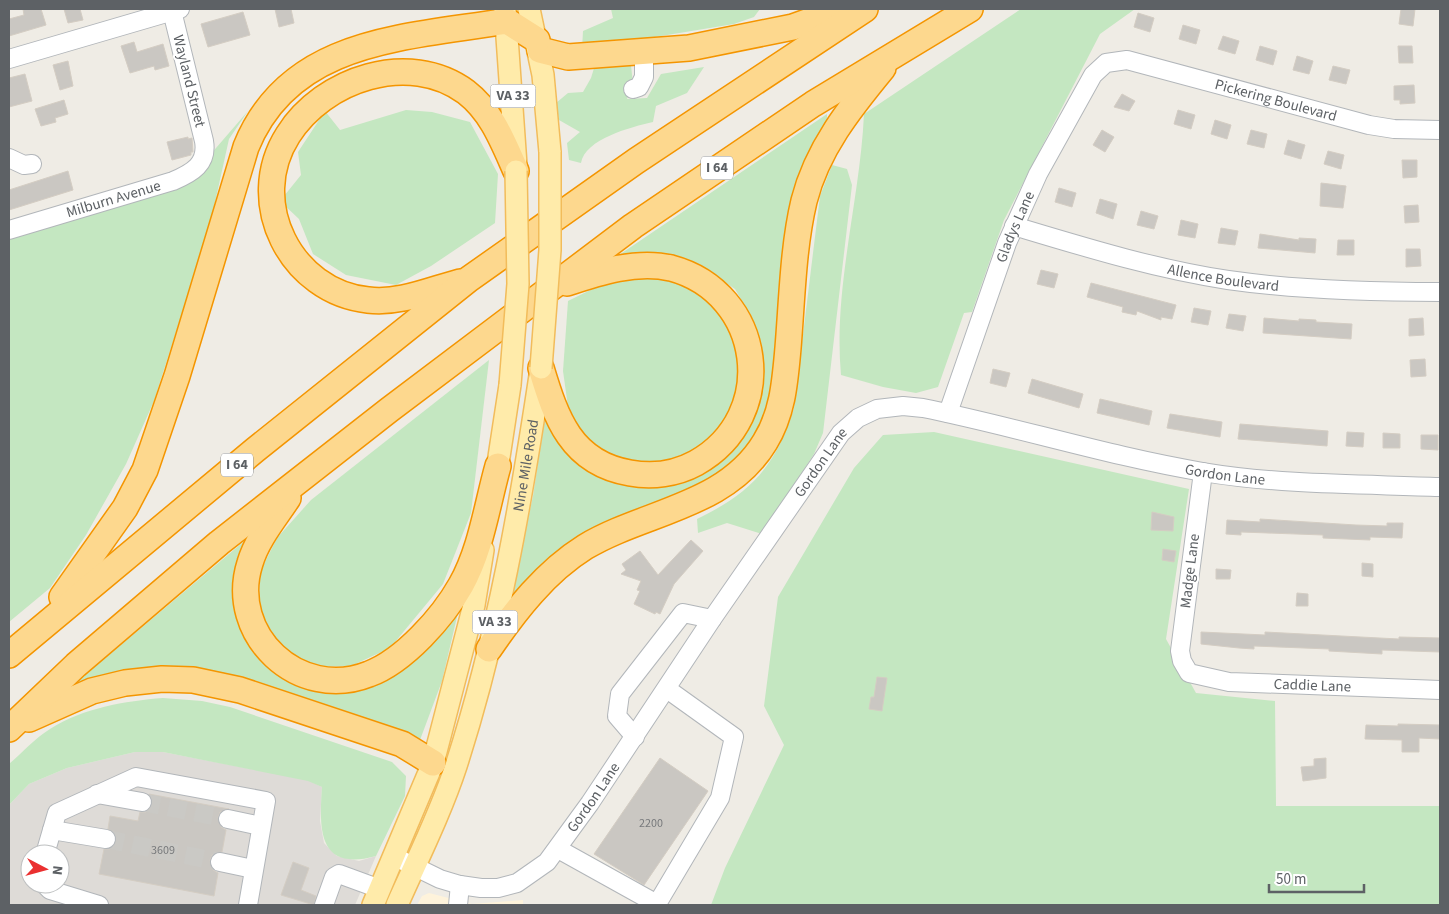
<svg xmlns="http://www.w3.org/2000/svg" width="1449" height="914" viewBox="0 0 1449 914" font-family="'Source Sans 3',sans-serif">
  <rect width="100%" height="100%" fill="#efece5"/>
  <!-- commercial -->
  <polygon fill="#fef3db" points="429,893 472,904 523,900 523,905 417,905 422,896"/>
  <!-- industrial -->
  <path fill="#dedbd7" fill-rule="evenodd" d="M135,752H163L308,780L322,787L320,821L324,843L337,856L359,861L376,856L355,905H11L9,903V805L29,784L67,768ZM30,854H60V884H30Z"/>
  <!-- green -->
  <g fill="#c4e7c1">
    <polygon points="611,9 760,9 754,17 734,24 582,49 583,31 613,18"/>
    <path d="M1021,9H1135L1100,34L1004,220L972,312L964,313L938,387L916,393L883,387L841,375C833,288 860,201 864,114Z"/>
    <path d="M595,65H631L633,85L627,99L647,98L661,74L704,67L687,93L656,106L653,122C631,127 585,139 581,163L569,160L567,143L580,132L559,120L556,103L568,93L583,92L591,78Z"/>
    <polygon points="406,110 432,112 470,122 498,174 495,223 431,266 396,285 346,275 313,254 299,219 280,201 301,175 298,152 325,111 340,130"/>
    <polygon points="248,111 229,139 210,225 154,401 126,464 86,535 50,588 9,622 9,235 184,185"/>
    <polygon points="827,114 827,127 770,414 739,462 509,605 533,496 546,409 562,442 688,478 759,390 763,363 753,320 735,289 704,268 678,258 650,254 619,255"/>
    <path d="M832,165L847,169L852,185L823,433L814,454L762,534L727,523L698,533L697,519C751,493 776,466 794,408L820,196Z"/>
    <path d="M667,275L696,287L734,330L743,366L740,397L722,429L693,452L663,462L627,461L603,451L582,436L569,414L563,371L568,301C607,281 623,277 667,275Z"/>
    <polygon points="489,360 471,513 443,584 390,648 351,666 318,667 291,656 268,633 259,604 260,572 277,538 311,500"/>
    <polygon points="934,432 1189,489 1166,639 1196,693 1275,701 1276,806 1440,806 1440,905 711,905 725,868 784,745 764,706 778,597 854,468 883,435"/>
    <path d="M248,538C244,557 234,586 236,605C240,655 294,699 344,690C352,689 362,678 369,673C399,650 430,627 460,604L442,681L420,740L259,685L200,669L166,667L71,687Z"/>
    <path d="M163,698L202,701L230,707L392,762L406,776L405,796L376,856C318,872 319,830 322,787L308,781L163,752H135L67,768L29,784L9,805V764C22,753 35,738 50,729C83,708 125,701 163,698Z"/>
  </g>
  <!-- building -->
  <g fill="#cac7c2" stroke="#d4cdc3">
    <polygon points="23,9 41,9 46,25 9,36 9,19 24,15"/>
    <polygon points="64,9 80,9 83,20 68,23"/>
    <polygon points="275,9 291,9 294,23 279,27"/>
    <polygon points="1401,9 1415,9 1413,26 1399,24"/>
    <polygon points="243,12 250,35 208,47 201,24"/>
    <polygon points="1138,13 1154,18 1150,32 1134,27"/>
    <polygon points="1183,25 1200,30 1196,44 1179,39"/>
    <polygon points="1223,36 1239,41 1235,54 1218,49"/>
    <polygon points="134,42 137,52 163,44 169,66 155,70 154,66 130,73 121,46"/>
    <polygon points="1260,46 1277,51 1273,65 1256,60"/>
    <polygon points="1398,46 1412,46 1413,63 1399,63"/>
    <polygon points="1297,56 1313,61 1309,74 1293,70"/>
    <polygon points="68,61 73,86 60,90 53,65"/>
    <polygon points="1333,66 1350,70 1346,84 1329,80"/>
    <polygon points="25,74 32,101 9,107 9,78"/>
    <polygon points="1414,85 1415,103 1400,104 1400,100 1394,100 1394,86"/>
    <polygon points="1122,94 1135,101 1129,111 1114,107"/>
    <polygon points="64,100 68,114 55,118 56,122 41,126 35,109"/>
    <polygon points="1178,110 1195,115 1191,129 1174,124"/>
    <polygon points="1215,120 1231,125 1227,139 1211,134"/>
    <polygon points="1102,130 1114,137 1105,152 1093,145"/>
    <polygon points="1251,130 1267,134 1264,148 1247,144"/>
    <polygon points="188,137 188,139 192,138 193,152 191,152 191,155 172,160 167,142"/>
    <polygon points="1288,140 1305,145 1301,159 1284,154"/>
    <polygon points="1328,151 1344,155 1341,169 1324,164"/>
    <polygon points="1402,160 1417,160 1417,177 1403,178"/>
    <polygon points="68,171 73,190 9,210 9,190"/>
    <polygon points="1321,183 1346,186 1343,208 1320,206"/>
    <polygon points="1059,188 1076,193 1072,207 1055,202"/>
    <polygon points="1100,199 1117,204 1113,219 1096,213"/>
    <polygon points="1418,205 1419,222 1405,223 1404,206"/>
    <polygon points="1141,211 1158,216 1154,229 1137,225"/>
    <polygon points="1181,220 1198,224 1195,238 1178,235"/>
    <polygon points="1221,228 1238,231 1235,245 1218,243"/>
    <polygon points="1260,234 1299,240 1299,238 1316,239 1315,253 1258,248"/>
    <polygon points="1338,240 1354,240 1354,255 1337,255"/>
    <polygon points="1406,249 1420,249 1421,266 1406,267"/>
    <polygon points="1041,270 1058,274 1054,288 1037,284"/>
    <polygon points="1091,283 1176,305 1172,319 1161,317 1161,320 1137,311 1136,315 1122,312 1123,307 1087,297"/>
    <polygon points="1194,308 1211,311 1208,325 1191,322"/>
    <polygon points="1229,314 1246,316 1243,331 1226,328"/>
    <polygon points="1264,318 1299,321 1299,319 1316,320 1316,322 1352,324 1351,339 1263,333"/>
    <polygon points="1423,318 1424,335 1409,336 1409,319"/>
    <polygon points="1425,359 1426,376 1411,377 1410,360"/>
    <polygon points="993,369 1010,373 1006,387 990,383"/>
    <polygon points="1032,379 1083,394 1079,408 1028,393"/>
    <polygon points="1100,399 1152,411 1149,425 1097,413"/>
    <polygon points="1170,414 1222,422 1220,437 1167,428"/>
    <polygon points="1240,424 1328,431 1327,446 1238,439"/>
    <polygon points="1347,432 1364,433 1363,447 1346,446"/>
    <polygon points="1383,433 1400,434 1400,448 1383,448"/>
    <polygon points="1421,435 1438,435 1438,450 1421,449"/>
    <polygon points="1152,512 1174,517 1173,531 1151,530"/>
    <polygon points="1260,519 1356,525 1387,526 1387,523 1403,523 1402,538 1370,537 1370,540 1323,538 1323,535 1241,532 1241,535 1226,534 1227,520 1260,522"/>
    <polygon points="691,540 703,551 674,584 660,614 656,612 655,614 634,604 640,591 637,590 641,581 621,574 626,570 622,564 640,551 658,575"/>
    <polygon points="1163,549 1176,551 1174,562 1162,560"/>
    <polygon points="1362,563 1373,564 1373,577 1362,576"/>
    <polygon points="1216,569 1231,570 1230,579 1216,579"/>
    <polygon points="1297,593 1308,594 1308,606 1296,606"/>
    <polygon points="1201,632 1265,635 1265,632 1399,639 1399,637 1440,638 1440,652 1382,650 1382,654 1329,651 1329,649 1254,646 1254,649 1239,648 1201,644"/>
    <polygon points="877,677 887,678 882,711 869,709 871,697 874,697"/>
    <polygon points="1398,724 1440,725 1440,739 1419,738 1419,752 1402,752 1402,740 1365,739 1366,725 1398,726"/>
    <polygon points="660,758 708,791 644,885 594,854"/>
    <polygon points="1326,758 1326,778 1303,781 1301,767 1314,766 1314,759"/>
    <polygon points="149,794 229,809 220,812 218,817 221,827 226,830 222,852 212,855 210,860 213,870 218,873 214,896 99,874 104,849 110,849 116,841 116,835 108,829 110,816 138,821 140,812 146,812 152,804"/>
    <polygon points="293,862 309,868 301,890 316,896 314,905 281,895"/>
  </g>
  <g fill="none" stroke-linecap="round" stroke-linejoin="round">
    <!-- minor-tunnel -->
    <g stroke="#cac9c5" stroke-width="18" stroke-dasharray="18 9" stroke-linecap="butt">
      <polyline points="142,802 228,819"/>
      <polyline points="106,839 220,862"/>
    </g>
    <defs>
      <g id="minor">
        <polyline points="9,59 180,9"/>
        <polyline points="633,89 639,87 644,77 644,51"/>
        <polyline points="9,158 24,165 32,164"/>
        <path id="s1" d="M1014,226C1084,247 1155,269 1228,280C1298,290 1370,292 1440,292"/>
        <path id="s2" d="M9,230L173,181C192,173 208,164 204,141L172,11"/>
        <path id="s3" d="M948,413L1007,243L1038,174L1093,75L1106,63L1127,60L1369,125L1394,129L1440,130"/>
        <path id="s4" d="M1203,472L1180,651L1182,661L1189,673L1229,682L1440,690"/>
        <polyline points="635,737 617,716 620,694 683,613 712,619"/>
        <polyline points="97,794 142,802"/>
        <polyline points="228,819 261,826"/>
        <polyline points="52,830 106,839"/>
        <polyline points="558,849 657,904 720,798 734,737 667,689"/>
        <polyline points="45,854 57,813 136,777 266,801 248,905"/>
        <path id="s5" d="M395,857L440,879L460,885L481,888H498L517,883L547,862L590,803L712,619L841,433L858,418L877,409L903,406L923,408C1017,427 1108,456 1203,472C1281,485 1362,484 1440,487"/>
        <polyline points="220,862 253,869"/>
        <polyline points="44,884 50,890 99,905"/>
        <polyline points="324,905 334,877 339,874 380,889"/>
        <polyline points="458,905 460,885"/>
      </g>
      <g id="major">
        <polyline points="505,9 516,165"/>
        <polyline points="529,9 543,75 550,152"/>
        <polyline points="495,483 510,385"/>
        <polyline points="373,905 433,763 474,605 483,550"/>
        <path id="s6" d="M397,905C417,860 441,812 456,766C498,636 521,503 541,369"/>
      </g>
      <g id="highway">
        <polyline points="540,50 568,57 689,48 793,27 843,9"/>
        <path d="M460,282C430,290 399,304 368,300C291,292 245,202 288,135C323,79 409,50 466,92C492,112 503,142 516,171"/>
        <path d="M541,368C556,418 571,463 630,473C652,477 676,474 696,463C780,416 764,293 671,268C637,260 599,272 567,283"/>
        <path d="M288,498C275,518 257,539 250,563C227,635 299,702 369,674C404,661 443,617 461,585C481,550 487,505 498,466"/>
        <path d="M62,597L125,508L145,470L177,376L246,147C290,38 407,38 507,21L537,40"/>
        <path d="M489,649C515,611 545,572 585,547C645,511 726,507 765,442C783,413 785,381 788,348C792,300 793,247 804,201C817,149 850,108 883,68"/>
        <polyline points="9,655 255,450 469,279 636,161 865,9"/>
        <polyline points="29,719 92,691 125,683 162,679 193,680 240,690 402,744 433,763"/>
        <polyline points="9,729 76,665 219,543 389,410 633,226 813,104 970,9"/>
      </g>
    </defs>
    <!-- minor casing -->
    <use href="#minor" stroke="#b2b6ba" stroke-width="20"/>
    <!-- major casing -->
    <use href="#major" stroke="#f2bc5b" stroke-width="24"/>
    <!-- highway casing -->
    <use href="#highway" stroke="#f49500" stroke-width="28"/>
    <!-- minor -->
    <use href="#minor" stroke="#fff" stroke-width="18"/>
    <!-- major -->
    <use href="#major" stroke="#ffebaa" stroke-width="21"/>
    <!-- highway -->
    <use href="#highway" stroke="#fdd88e" stroke-width="25"/>
    <defs>
      <g id="major-bridge">
        <polyline points="541,368 550,250 550,152"/>
        <polyline points="510,385 518,284 516,171"/>
      </g>
    </defs>
    <!-- major-bridge casing -->
    <use href="#major-bridge" stroke="#f2bc5b" stroke-width="24" stroke-linecap="butt"/>
    <!-- major-bridge -->
    <use href="#major-bridge" stroke="#ffebaa" stroke-width="21"/>
  </g>
  <g text-anchor="middle" dominant-baseline="central" stroke-width="4" stroke-linejoin="round" paint-order="stroke">
    <!-- number labels -->
    <g font-size="12" fill="#787a7c">
      <text x="651" y="823">2200</text>
      <text x="163" y="850">3609</text>
    </g>
    <!-- shield labels -->
    <g fill="#fff" stroke="#8e9093" stroke-width="1">
      <rect x="490.5" y="84.5" width="45" height="23" rx="4"/>
      <rect x="701" y="156.5" width="32" height="23" rx="4"/>
      <rect x="221" y="453.5" width="32" height="23" rx="4"/>
      <rect x="472.5" y="610.5" width="45" height="23" rx="4"/>
    </g>
    <g font-size="14" font-weight="bold" fill="#5d6165">
      <text x="513" y="96">VA 33</text>
      <text x="717" y="168">I 64</text>
      <text x="237" y="465">I 64</text>
      <text x="495" y="622">VA 33</text>
    </g>
    <!-- street labels -->
    <g font-size="15" fill="#5d6165" stroke="#fff">
      <text transform="translate(189 81) rotate(76)">Wayland Street</text>
      <text stroke="none"><textPath href="#s3" startOffset="562">Pickering Boulevard</textPath></text>
      <text stroke="none"><textPath href="#s2" startOffset="109">Milburn Avenue</textPath></text>
      <text stroke="none"><textPath href="#s3" startOffset="198">Gladys Lane</textPath></text>
      <text stroke="none"><textPath href="#s1" startOffset="216">Allence Boulevard</textPath></text>
      <text stroke="none"><textPath href="#s5" startOffset="650">Gordon Lane</textPath></text>
      <text stroke="none"><textPath href="#s6" startOffset="460">Nine Mile Road</textPath></text>
      <text stroke="none"><textPath href="#s5" startOffset="1085">Gordon Lane</textPath></text>
      <text transform="translate(1190 571) rotate(-83)">Madge Lane</text>
      <text stroke="none"><textPath href="#s4" startOffset="329">Caddie Lane</textPath></text>
      <text stroke="none"><textPath href="#s5" startOffset="245">Gordon Lane</textPath></text>
    </g>
  </g>
  <!-- border -->
  <rect width="1449" height="914" fill="none" stroke="#5d6165" stroke-width="20"/>
  <!-- north arrow -->
  <g transform="translate(45 869) rotate(96)"><circle r="24" fill="#ffffff" stroke="#bec0c1"/>
  <path d="M0-4L9 19L0 12L-9 19Z" fill="#ea3030"/>
  <text y="-8" font-size="14" font-weight="bold" text-anchor="middle" fill="#5d6165">N</text>
  </g>
  <!-- scale -->
  <path d="M1269 884v8h95v-8" fill="none" stroke="#5d6165" stroke-width="2.5"/>
  <text x="1276" y="884" font-size="15" fill="#5d6165" stroke="#ffffff" stroke-width="4" paint-order="stroke">50 m</text>
</svg>
